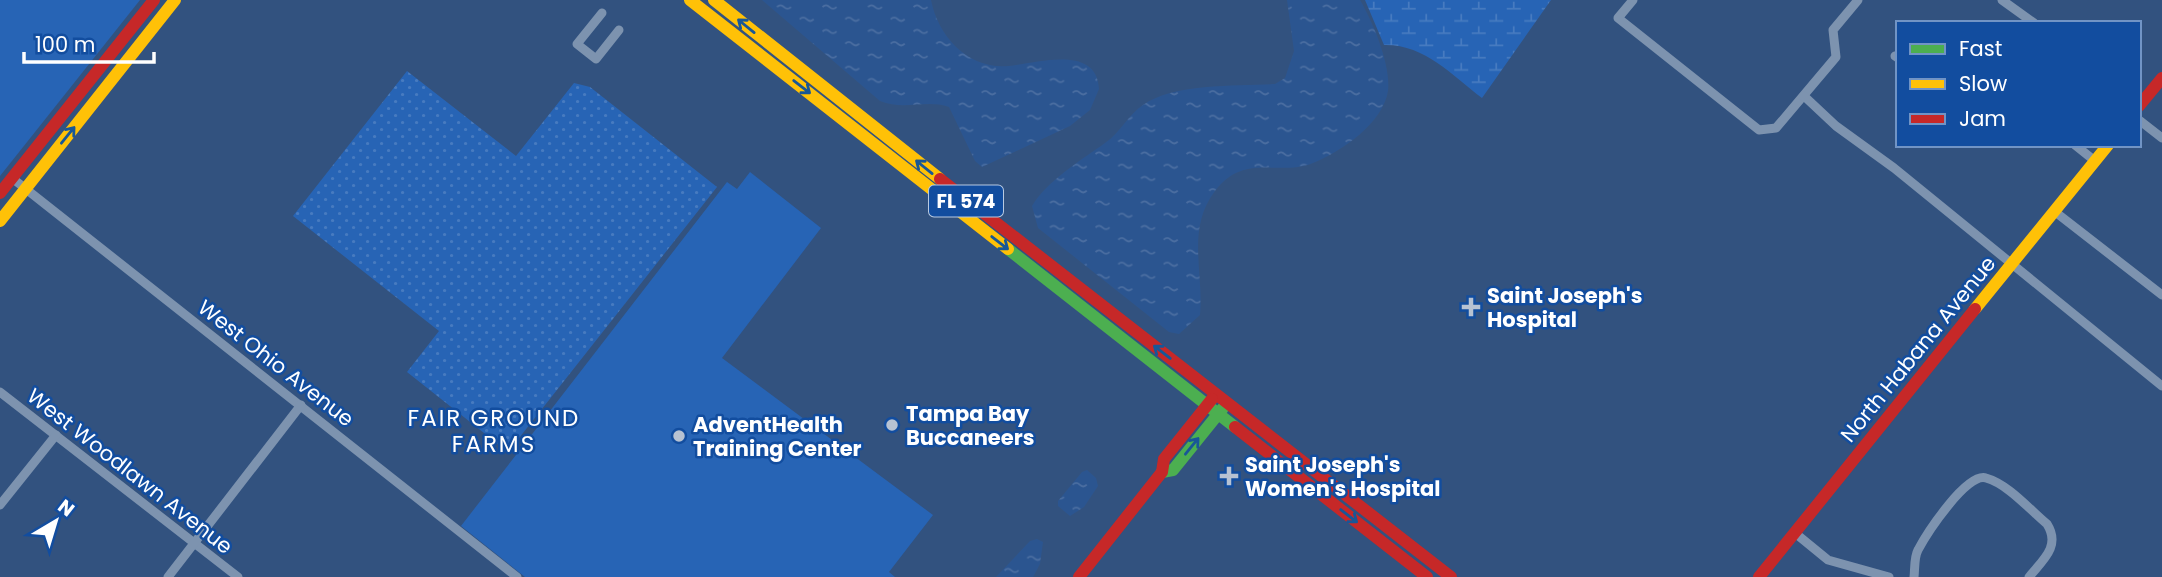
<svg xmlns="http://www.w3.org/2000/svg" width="2162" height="577" viewBox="0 0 2162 577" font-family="Poppins,sans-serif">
  <defs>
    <pattern id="grass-dots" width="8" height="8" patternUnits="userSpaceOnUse" patternTransform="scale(1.75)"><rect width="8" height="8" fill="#2764b5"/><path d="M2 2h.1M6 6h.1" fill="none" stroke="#477bc0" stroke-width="1.8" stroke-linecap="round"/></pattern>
    <pattern id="wetland-marsh" width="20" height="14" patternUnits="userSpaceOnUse" patternTransform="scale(1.75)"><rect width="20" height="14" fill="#2764b5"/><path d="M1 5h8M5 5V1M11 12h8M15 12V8" fill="none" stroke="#477bc0"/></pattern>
    <pattern id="water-ripples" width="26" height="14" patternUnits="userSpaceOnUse" patternTransform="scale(1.75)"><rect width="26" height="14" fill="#2b5590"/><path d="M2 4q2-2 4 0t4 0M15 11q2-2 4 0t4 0" fill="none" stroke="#4b6ea1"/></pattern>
  </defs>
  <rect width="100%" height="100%" fill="#32527f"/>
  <!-- grass -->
  <polygon fill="url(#grass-dots)" points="407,71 516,156 574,83 590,87 717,187 508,452 407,372 439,331 293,216"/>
  <!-- wetland -->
  <path fill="url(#wetland-marsh)" d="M1365,0H1551L1482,98C1452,75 1424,44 1384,45Z"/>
  <!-- green -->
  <g fill="#2764b5">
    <polygon points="0,0 140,0 0,176"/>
    <polygon points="750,172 821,228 722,358 933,515 889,572 895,577 525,577 461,526 727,182 737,189"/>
  </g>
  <!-- water -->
  <g fill="url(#water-ripples)">
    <path d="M762,0H931C938,36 968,70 1009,66C1037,63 1097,44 1099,89L1090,110L1070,126L982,167L975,161L949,107C926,99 904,111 880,101Z"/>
    <path d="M1287,0H1360C1373,22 1391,65 1388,91C1383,123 1341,152 1313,163C1278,177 1245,152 1215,191C1186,229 1204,272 1200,315L1179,334L1169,332L1038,228L1032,206C1048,180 1080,161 1105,143C1120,133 1128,115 1143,105C1173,83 1238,86 1275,84L1285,78L1294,51Z"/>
    <polygon points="1087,470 1096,478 1098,486 1084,507 1070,516 1058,506 1058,501 1082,472"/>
    <polygon points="1037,539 1043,542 1040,564 1033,577 996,577 1030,541"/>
  </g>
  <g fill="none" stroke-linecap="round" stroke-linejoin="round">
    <!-- street -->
    <g stroke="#7d93af" stroke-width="9">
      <polyline points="1633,0 1618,18 1759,130 1776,128 1836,57 1833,30 1858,0"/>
      <polyline points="2002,0 2034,23"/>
      <polyline points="602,13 577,44 596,59 619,30"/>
      <polyline points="1895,56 1898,58"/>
      <polyline points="1804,96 1836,126 1894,168 2162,386"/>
      <polyline points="2139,120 2162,138"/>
      <polyline points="2075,145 2095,161"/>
      <polyline points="12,178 517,577"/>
      <polyline points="2054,211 2162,295"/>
      <polyline points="0,392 238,577"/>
      <polyline points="0,505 56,435"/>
      <polyline points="1795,533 1828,560 1889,577"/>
      <polyline points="168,577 301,405"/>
      <path d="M1914,577C1915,569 1914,557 1918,550C1927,533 1967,472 1986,478C2008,484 2030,510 2047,524C2061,546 2043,560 2029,577"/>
    </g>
    <!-- fast -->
    <g stroke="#4caf50" stroke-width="12">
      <polyline points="1008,249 1235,427"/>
      <polyline points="1162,472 1173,470 1223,408"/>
    </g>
    <!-- slow -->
    <g stroke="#ffc107" stroke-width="12">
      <polyline points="690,0 1008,249"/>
      <polyline points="714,0 940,179"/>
      <polyline points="0,221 175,0"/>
      <polyline points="1975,309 2108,145"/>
    </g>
    <!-- jam -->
    <g stroke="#c62828" stroke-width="12">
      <polyline points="2139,106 2162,78"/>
      <polyline points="940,179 1451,577"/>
      <polyline points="0,193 154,0"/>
      <polyline points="1235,427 1427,577"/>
      <polyline points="1079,577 1162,472 1164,459 1212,399"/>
      <polyline points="1759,577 1975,309"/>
    </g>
  </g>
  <!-- one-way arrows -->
  <defs><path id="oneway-shaft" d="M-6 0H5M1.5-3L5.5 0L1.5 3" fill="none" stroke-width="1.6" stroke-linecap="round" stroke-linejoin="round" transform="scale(1.75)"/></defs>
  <g stroke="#185797">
    <use href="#oneway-shaft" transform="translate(746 26) rotate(-141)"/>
    <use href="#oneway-shaft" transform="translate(802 87) rotate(38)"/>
    <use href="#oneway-shaft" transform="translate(68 135) rotate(-51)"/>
    <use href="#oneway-shaft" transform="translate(924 167) rotate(-141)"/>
    <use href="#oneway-shaft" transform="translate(1000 243) rotate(38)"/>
    <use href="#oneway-shaft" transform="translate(1162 352) rotate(-142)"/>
    <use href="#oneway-shaft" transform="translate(1192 446) rotate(-51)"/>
    <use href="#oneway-shaft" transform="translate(1349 516) rotate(38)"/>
  </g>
  <!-- markers -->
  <g fill="#b7c2d2" stroke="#124d9f" stroke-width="2.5">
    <path d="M1467.5 296.5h7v7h7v7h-7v7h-7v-7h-7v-7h7z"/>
    <circle cx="892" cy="425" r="7"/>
    <circle cx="679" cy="436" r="7"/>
    <path d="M1225.5 465.5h7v7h7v7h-7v7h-7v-7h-7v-7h7z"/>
  </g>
  <g text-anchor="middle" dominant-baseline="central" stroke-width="5" stroke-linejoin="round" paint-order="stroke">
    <!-- shield labels -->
    <rect fill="#124d9f" stroke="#b8cae2" stroke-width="2" x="929" y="185.5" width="74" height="31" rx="5"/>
    <g font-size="19" font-weight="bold" fill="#fff">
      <text x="966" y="201">FL 574</text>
    </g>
    <!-- poi labels -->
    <g font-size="21" font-weight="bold" fill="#fff" stroke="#124d9f" text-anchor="start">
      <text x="1487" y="295">Saint Joseph's<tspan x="1487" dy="24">Hospital</tspan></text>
      <text x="906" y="413">Tampa Bay<tspan x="906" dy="24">Buccaneers</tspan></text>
      <text x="693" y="424">AdventHealth<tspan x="693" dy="24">Training Center</tspan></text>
      <text x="1245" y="464">Saint Joseph's<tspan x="1245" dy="24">Women's Hospital</tspan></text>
    </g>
    <!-- street labels -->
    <g font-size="21" fill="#fff" stroke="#124d9f">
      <text transform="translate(1918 349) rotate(-51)">North Habana Avenue</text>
      <text transform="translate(276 363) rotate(38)">West Ohio Avenue</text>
      <text transform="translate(130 471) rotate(38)">West Woodlawn Avenue</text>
    </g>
    <!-- neighbourhood labels -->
    <g font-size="23" letter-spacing="2" fill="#fff" stroke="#124d9f">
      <text x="494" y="418">FAIR GROUND<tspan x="494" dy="26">FARMS</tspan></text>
    </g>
  </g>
  <!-- legend -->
  <rect x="1896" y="21" width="245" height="126" fill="#124d9f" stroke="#7194c5" stroke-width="2"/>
  <rect x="1910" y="44" width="35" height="10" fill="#4caf50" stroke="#7194c5" stroke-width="2"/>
  <text x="1959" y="56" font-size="21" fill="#ffffff">Fast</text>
  <rect x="1910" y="79" width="35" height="10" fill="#ffc107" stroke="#7194c5" stroke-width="2"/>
  <text x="1959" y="91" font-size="21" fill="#ffffff">Slow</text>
  <rect x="1910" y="114" width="35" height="10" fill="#c62828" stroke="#7194c5" stroke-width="2"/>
  <text x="1959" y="126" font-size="21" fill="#ffffff">Jam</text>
  <!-- north arrow -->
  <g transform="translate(56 521) rotate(38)" stroke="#124d9f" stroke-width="5" paint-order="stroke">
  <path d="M0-5L12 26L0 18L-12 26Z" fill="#ffffff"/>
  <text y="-10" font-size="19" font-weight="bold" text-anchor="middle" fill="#ffffff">N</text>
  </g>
  <!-- scale -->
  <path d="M24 52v10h130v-10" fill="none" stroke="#ffffff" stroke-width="3.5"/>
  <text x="35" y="52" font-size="21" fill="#ffffff" stroke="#124d9f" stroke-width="5" paint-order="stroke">100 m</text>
</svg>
